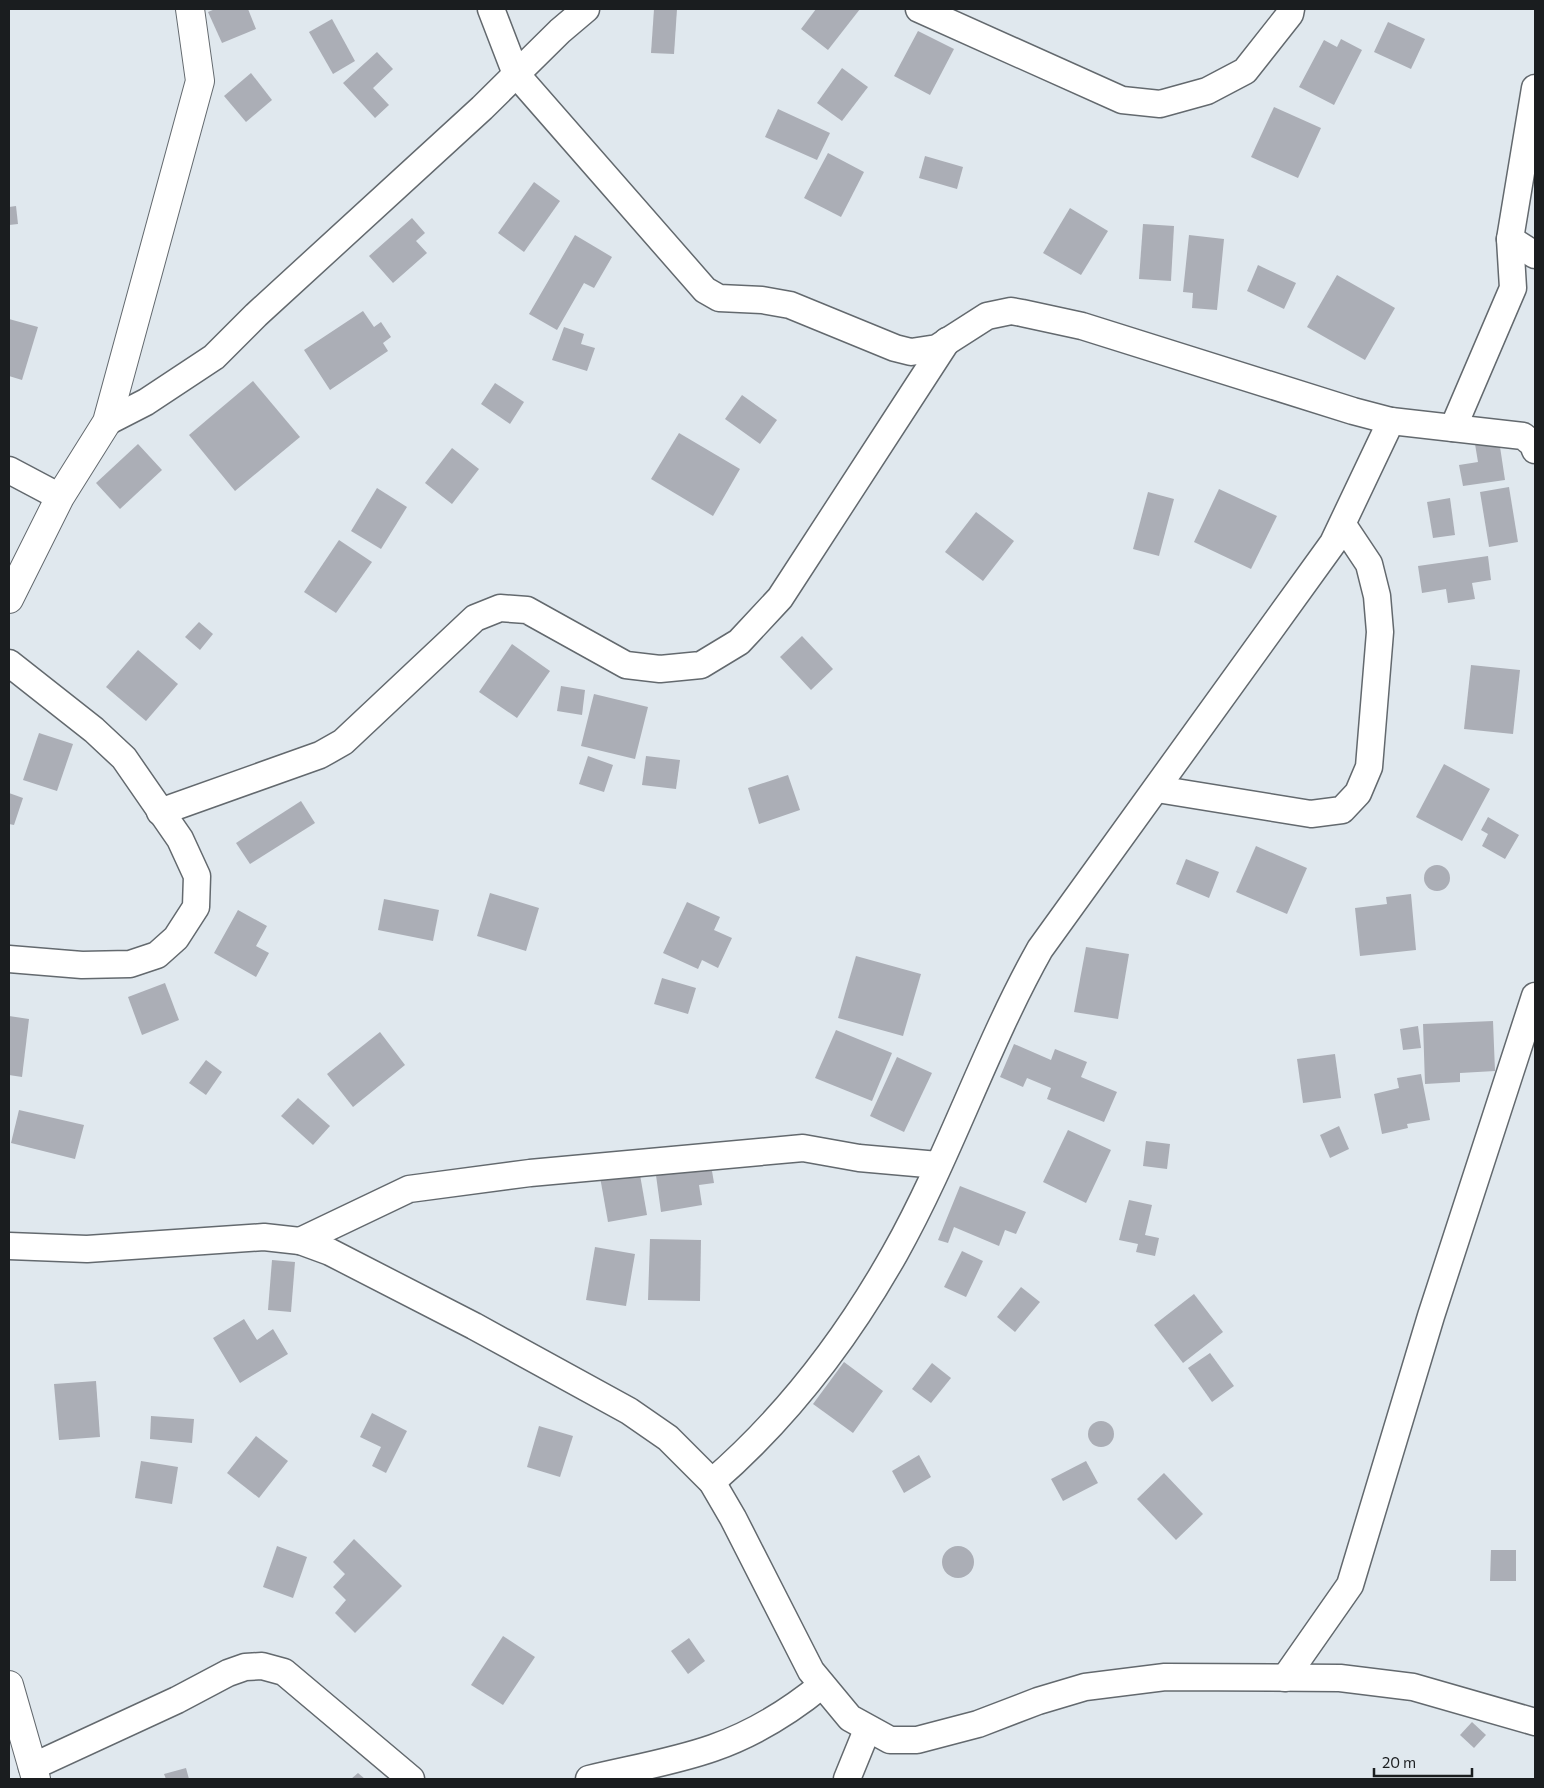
<svg xmlns="http://www.w3.org/2000/svg" width="1544" height="1788" viewBox="0 0 1544 1788" font-family="Commissioner,sans-serif">
  <rect width="100%" height="100%" fill="#e0e8ee"/>
  <!-- building -->
  <g fill="#abaeb6">
    <polygon points="215,9 248,9 256,29 222,43 208,12"/>
    <polygon points="654,9 677,9 674,54 651,53"/>
    <polygon points="816,9 860,9 828,50 801,29"/>
    <polygon points="332,19 355,61 333,74 309,32"/>
    <polygon points="1388,22 1425,39 1411,69 1374,52"/>
    <polygon points="918,31 954,49 930,95 894,76"/>
    <polygon points="1341,39 1362,50 1334,105 1299,87 1324,40 1337,47"/>
    <polygon points="377,52 393,69 373,88 389,105 375,118 343,83"/>
    <polygon points="842,68 868,87 842,121 817,103"/>
    <polygon points="251,73 272,100 246,122 224,96"/>
    <polygon points="1274,107 1321,128 1298,178 1251,157"/>
    <polygon points="778,109 830,133 817,160 765,137"/>
    <polygon points="828,153 864,172 841,217 804,198"/>
    <polygon points="925,156 963,167 957,189 919,178"/>
    <polygon points="534,182 560,201 524,252 498,233"/>
    <polygon points="16,206 18,224 9,225 9,207"/>
    <polygon points="1070,208 1108,231 1081,275 1043,253"/>
    <polygon points="412,218 425,233 416,241 427,253 393,283 369,256"/>
    <polygon points="1143,224 1174,226 1171,281 1139,279"/>
    <polygon points="575,235 612,257 594,288 584,283 557,330 529,314"/>
    <polygon points="1189,235 1224,239 1217,310 1192,308 1193,293 1183,292"/>
    <polygon points="1258,265 1296,283 1284,309 1247,291"/>
    <polygon points="1337,275 1395,308 1365,360 1307,327"/>
    <polygon points="363,311 374,327 381,322 391,337 383,343 388,351 330,390 304,350"/>
    <polygon points="9,319 38,327 22,380 9,376"/>
    <polygon points="564,327 584,334 581,344 595,348 587,371 552,360"/>
    <polygon points="253,381 300,437 235,491 189,435"/>
    <polygon points="495,383 524,402 510,424 481,404"/>
    <polygon points="742,395 777,420 760,444 725,419"/>
    <polygon points="679,433 740,469 713,516 651,479"/>
    <polygon points="1499,440 1505,480 1463,486 1459,465 1478,462 1475,444"/>
    <polygon points="138,444 162,470 120,509 96,483"/>
    <polygon points="452,448 479,469 452,504 425,483"/>
    <polygon points="1509,487 1518,542 1489,547 1480,492"/>
    <polygon points="377,488 407,507 381,549 351,531"/>
    <polygon points="1219,489 1277,516 1251,569 1194,542"/>
    <polygon points="1148,492 1174,499 1159,556 1133,549"/>
    <polygon points="1450,498 1455,535 1433,538 1427,502"/>
    <polygon points="976,512 1014,541 983,581 945,552"/>
    <polygon points="339,540 372,562 336,613 304,592"/>
    <polygon points="1488,556 1491,580 1472,583 1475,599 1448,603 1446,589 1422,593 1418,566"/>
    <polygon points="199,622 213,634 200,650 185,637"/>
    <polygon points="802,636 833,669 811,690 780,657"/>
    <polygon points="512,644 550,671 517,718 479,692"/>
    <polygon points="138,650 178,684 146,721 106,687"/>
    <polygon points="1471,665 1520,670 1513,734 1464,729"/>
    <polygon points="561,686 585,690 582,715 557,711"/>
    <polygon points="594,694 648,707 635,759 581,746"/>
    <polygon points="39,733 73,744 57,791 23,780"/>
    <polygon points="588,756 613,765 604,792 579,784"/>
    <polygon points="646,756 680,760 676,789 642,785"/>
    <polygon points="1444,764 1490,789 1462,841 1416,817"/>
    <polygon points="788,775 800,810 759,824 748,788"/>
    <polygon points="9,793 23,798 14,825 9,824"/>
    <polygon points="301,801 315,823 250,864 236,843"/>
    <polygon points="1488,817 1519,835 1505,859 1482,846 1488,834 1481,830"/>
    <polygon points="1256,846 1307,868 1287,914 1236,892"/>
    <polygon points="1186,859 1219,872 1209,898 1176,884"/>
    <circle cx="1437" cy="878" r="13"/>
    <polygon points="490,893 539,908 526,951 477,936"/>
    <polygon points="1411,894 1416,950 1360,956 1355,908 1387,904 1386,897"/>
    <polygon points="384,899 439,910 433,941 378,930"/>
    <polygon points="687,902 720,917 714,930 732,938 718,968 702,960 698,969 663,953"/>
    <polygon points="238,910 267,926 256,946 269,953 256,977 214,953"/>
    <polygon points="1086,947 1129,954 1118,1019 1074,1012"/>
    <polygon points="856,956 921,974 903,1036 838,1018"/>
    <polygon points="662,978 696,988 688,1014 654,1004"/>
    <polygon points="165,983 179,1020 142,1035 128,997"/>
    <polygon points="9,1016 29,1019 22,1077 9,1075"/>
    <polygon points="1493,1021 1495,1071 1460,1073 1460,1082 1425,1084 1423,1024"/>
    <polygon points="1418,1026 1421,1048 1403,1050 1400,1029"/>
    <polygon points="836,1030 892,1053 872,1101 815,1078"/>
    <polygon points="380,1032 405,1065 353,1107 327,1074"/>
    <polygon points="1014,1044 1051,1060 1055,1049 1087,1062 1081,1077 1117,1092 1104,1122 1047,1099 1051,1088 1027,1078 1023,1087 1000,1077"/>
    <polygon points="1335,1054 1341,1098 1303,1103 1297,1059"/>
    <polygon points="897,1057 932,1073 904,1132 870,1116"/>
    <polygon points="206,1060 222,1072 206,1095 189,1083"/>
    <polygon points="1421,1074 1430,1120 1407,1124 1408,1128 1382,1134 1374,1094 1399,1088 1397,1078"/>
    <polygon points="298,1098 330,1126 313,1145 281,1116"/>
    <polygon points="19,1110 84,1125 75,1159 11,1143"/>
    <polygon points="1339,1126 1349,1149 1330,1158 1320,1135"/>
    <polygon points="1068,1130 1111,1150 1086,1203 1043,1182"/>
    <polygon points="1146,1141 1170,1144 1167,1169 1143,1166"/>
    <polygon points="710,1159 714,1183 699,1185 702,1205 661,1212 655,1168"/>
    <polygon points="639,1169 647,1215 608,1222 600,1177"/>
    <polygon points="960,1186 1026,1212 1016,1234 1005,1230 999,1246 954,1227 948,1243 938,1240"/>
    <polygon points="1129,1200 1152,1205 1145,1235 1159,1238 1155,1256 1136,1252 1138,1244 1119,1240"/>
    <polygon points="650,1239 701,1240 700,1301 648,1300"/>
    <polygon points="595,1247 635,1254 626,1306 586,1300"/>
    <polygon points="962,1251 983,1261 966,1297 944,1287"/>
    <polygon points="272,1260 295,1262 291,1312 268,1310"/>
    <polygon points="1021,1287 1040,1302 1015,1332 997,1317"/>
    <polygon points="1194,1294 1223,1332 1183,1363 1154,1325"/>
    <polygon points="244,1319 257,1340 273,1329 288,1354 240,1383 213,1338"/>
    <polygon points="1210,1353 1234,1386 1212,1402 1188,1368"/>
    <polygon points="844,1362 883,1391 853,1433 813,1404"/>
    <polygon points="932,1363 951,1378 931,1403 912,1389"/>
    <polygon points="96,1381 100,1437 59,1440 54,1384"/>
    <polygon points="372,1413 407,1431 386,1473 372,1466 381,1447 360,1437"/>
    <polygon points="151,1416 194,1419 192,1443 150,1439"/>
    <circle cx="1101" cy="1434" r="13"/>
    <polygon points="539,1426 573,1436 560,1477 527,1467"/>
    <polygon points="256,1436 288,1461 259,1498 227,1473"/>
    <polygon points="919,1455 931,1477 904,1493 892,1471"/>
    <polygon points="141,1461 178,1467 172,1504 135,1498"/>
    <polygon points="1086,1461 1098,1483 1063,1501 1051,1479"/>
    <polygon points="1164,1473 1203,1514 1176,1540 1137,1499"/>
    <polygon points="354,1539 402,1586 355,1633 335,1613 346,1600 333,1587 345,1574 333,1562"/>
    <circle cx="958" cy="1562" r="16"/>
    <polygon points="277,1546 307,1557 293,1598 263,1587"/>
    <polygon points="1491,1550 1516,1550 1516,1581 1490,1581"/>
    <polygon points="503,1636 535,1657 503,1705 471,1685"/>
    <polygon points="689,1638 705,1661 688,1674 671,1651"/>
    <polygon points="1472,1722 1486,1735 1474,1748 1460,1735"/>
    <polygon points="186,1768 189,1779 166,1779 164,1774"/>
    <polygon points="358,1773 365,1779 351,1779"/>
  </g>
  <g fill="none" stroke-linecap="round" stroke-linejoin="round">
    <defs>
      <g id="minor">
        <polyline points="491,9 516,74 705,290 719,298 762,300 790,305 895,348 911,352 937,348 987,316 1011,311 1022,313 1082,326 1353,411 1391,421 1523,436 1533,444 1535,450"/>
        <polyline points="919,9 1122,100 1160,104 1207,91 1245,71 1290,14 1291,9"/>
        <polyline points="1510,239 1535,255"/>
        <polyline points="107,422 146,402 214,357 256,315 482,108 560,31 586,9"/>
        <polyline points="1453,428 1513,288 1510,239 1535,88"/>
        <polyline points="9,470 60,497"/>
        <polyline points="9,663 94,730 124,758 180,839 197,876 196,907 176,938 157,955 130,964 82,965 9,959"/>
        <polyline points="1157,789 1311,814 1342,810 1358,793 1369,767 1380,632 1377,596 1369,564 1343,525"/>
        <polyline points="160,812 320,755 343,742 475,618 500,608 527,610 626,665 660,669 701,665 739,642 780,598 947,341"/>
        <polyline points="300,1241 409,1189 530,1173 803,1148 859,1158 938,1165"/>
        <polyline points="9,1246 87,1249 264,1237 300,1241 330,1252 474,1326 629,1411 668,1438 712,1482 733,1518 811,1671 850,1718 890,1740 917,1740 978,1724 1038,1701 1085,1687 1165,1677 1340,1678 1413,1687 1535,1722"/>
        <path d="M712,1482C786,1418 847,1338 895,1253C950,1155 985,1047 1040,949L1333,543L1391,421"/>
        <polyline points="1285,1678 1350,1585 1431,1316 1535,996"/>
        <polyline points="32,1767 177,1700 228,1673 245,1667 262,1666 284,1672 411,1779"/>
        <path d="M589,1779C630,1769 673,1762 713,1748C753,1734 789,1712 822,1685"/>
        <polyline points="847,1779 867,1730"/>
      </g>
      <g id="tertiary">
        <polyline points="9,599 60,497 107,422 200,81 190,9"/>
        <polyline points="9,1685 36,1779"/>
      </g>
    </defs>
    <!-- minor casing -->
    <use href="#minor" stroke="#63696e" stroke-width="29"/>
    <!-- tertiary casing -->
    <use href="#tertiary" stroke="#63696e" stroke-width="30"/>
    <!-- minor -->
    <use href="#minor" stroke="#fff" stroke-width="26"/>
    <!-- tertiary -->
    <use href="#tertiary" stroke="#fff" stroke-width="28"/>
  </g>
  <!-- border -->
  <rect width="1544" height="1788" fill="none" stroke="#1a1d1f" stroke-width="20"/>
  <!-- scale -->
  <path d="M1374 1768v8h98v-8" fill="none" stroke="#1a1d1f" stroke-width="2.5"/>
  <text x="1382" y="1768" font-size="15" fill="#1a1d1f" stroke="#e0e8ee" stroke-width="4" paint-order="stroke">20 m</text>
</svg>
